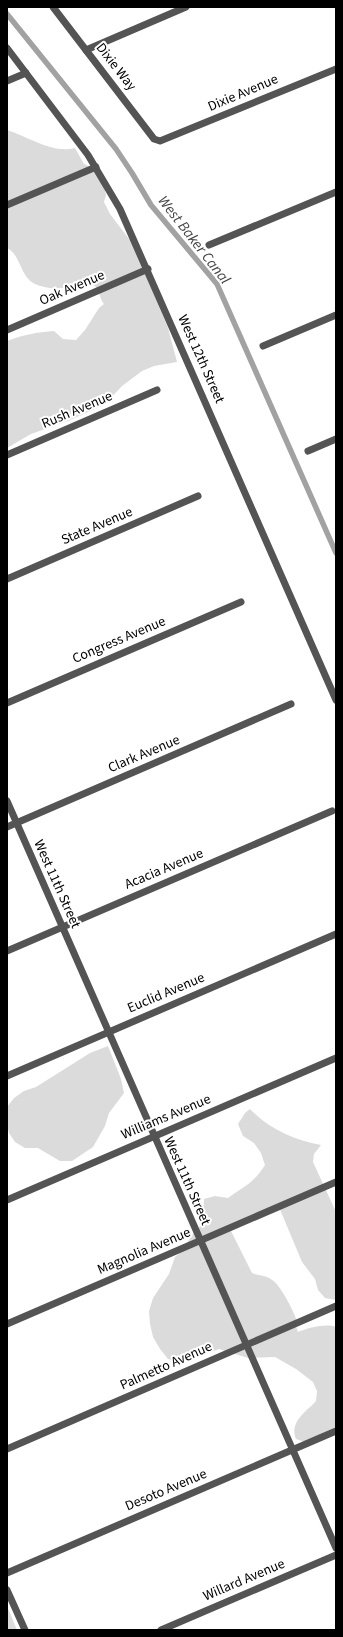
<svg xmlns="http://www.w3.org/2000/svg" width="343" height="1637" viewBox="0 0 343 1637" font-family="'Source Sans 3',sans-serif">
  <rect width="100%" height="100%" fill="#fff"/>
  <!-- green -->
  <g fill="#dbdbdb">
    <path d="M7,130C29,137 52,154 75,148L84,164L93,168L104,187L106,195L104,202L110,214L132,243L168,328L177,362L154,366L142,371L122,386L104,405L68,421L31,434L7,448V341C22,335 38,332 54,331L63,339L76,340L85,330L99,308L104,304C99,298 100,290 95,286C88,281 68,288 59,288C51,289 42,287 35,284C20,277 21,255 7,248Z"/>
    <polygon points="108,1046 121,1079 124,1093 109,1113 105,1126 93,1147 72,1161 60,1161 38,1148 25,1148 15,1142 9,1133 7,1125 7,1107 14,1098 24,1091 36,1087 90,1053"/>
    <path d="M250,1109C269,1129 294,1140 321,1145L314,1154L313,1162L336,1212V1300L325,1298L318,1290L315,1279L302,1262L279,1207L230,1229L252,1273C259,1276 266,1275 272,1280C280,1284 295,1313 297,1322L295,1323L298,1332C308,1328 326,1323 336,1327V1427C325,1431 316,1438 305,1442L296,1439C289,1422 306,1412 316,1401L317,1391L313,1382L296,1369L275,1357L248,1358L219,1349L180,1363L168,1359L160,1349L153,1337L150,1324L149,1311L153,1298L169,1274L175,1257L182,1251L194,1232L203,1224L204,1199L215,1196L228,1198C244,1186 253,1184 265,1165L261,1153L254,1143L243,1136L238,1124L245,1113Z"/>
    <polygon points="7,1606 17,1630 7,1630"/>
  </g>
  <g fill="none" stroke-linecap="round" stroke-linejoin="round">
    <!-- canal -->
    <polyline stroke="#a2a2a2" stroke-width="5.5" points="7,14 116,149 132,173 151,205 217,284 336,553"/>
    <!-- minor -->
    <g stroke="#545454" stroke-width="7">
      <polyline points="53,7 154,139 160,141 336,69"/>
      <polyline points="7,48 88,155 120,209 336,700"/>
      <polyline points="86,50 186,7"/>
      <polyline points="7,81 26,73"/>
      <polyline points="7,205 96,167"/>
      <polyline points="209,245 336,192"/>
      <polyline points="7,330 148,269"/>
      <polyline points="263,346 336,315"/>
      <polyline points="308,451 336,439"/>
      <polyline points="7,455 157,390"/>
      <polyline points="7,579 198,496"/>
      <polyline points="7,703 241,602"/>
      <polyline points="7,801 336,1548"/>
      <polyline points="7,827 291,704"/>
      <polyline points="7,951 332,811"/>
      <polyline points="7,1076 336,934"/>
      <polyline points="7,1200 336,1058"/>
      <polyline points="7,1324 336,1182"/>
      <polyline points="7,1449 336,1306"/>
      <polyline points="7,1573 336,1431"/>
      <polyline points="7,1590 25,1630"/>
      <polyline points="161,1630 336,1555"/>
    </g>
  </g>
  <g text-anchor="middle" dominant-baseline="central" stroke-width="4" stroke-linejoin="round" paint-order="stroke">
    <!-- street labels -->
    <g font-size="14" fill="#000" stroke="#fff">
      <text transform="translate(116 67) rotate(52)">Dixie Way</text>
      <text transform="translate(243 93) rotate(-23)">Dixie Avenue</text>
      <text transform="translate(72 288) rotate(-23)">Oak Avenue</text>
      <text transform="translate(201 359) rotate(66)">West 12th Street</text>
      <text transform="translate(77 410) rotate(-23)">Rush Avenue</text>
      <text transform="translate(97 526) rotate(-23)">State Avenue</text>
      <text transform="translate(119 640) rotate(-23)">Congress Avenue</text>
      <text transform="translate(144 754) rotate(-23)">Clark Avenue</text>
      <text transform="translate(164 869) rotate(-23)">Acacia Avenue</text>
      <text transform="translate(57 884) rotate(66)">West 11th Street</text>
      <text transform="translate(166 993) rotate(-23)">Euclid Avenue</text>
      <text transform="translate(166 1117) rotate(-23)">Williams Avenue</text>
      <text transform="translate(187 1181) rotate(66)">West 11th Street</text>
      <text transform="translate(144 1251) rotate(-23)">Magnolia Avenue</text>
      <text transform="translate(166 1366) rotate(-24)">Palmetto Avenue</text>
      <text transform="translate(166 1490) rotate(-23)">Desoto Avenue</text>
      <text transform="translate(244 1580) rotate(-23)">Willard Avenue</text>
    </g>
    <!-- water labels -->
    <g font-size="15" font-style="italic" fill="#434343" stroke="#fff">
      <text transform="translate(194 240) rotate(52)">West Baker Canal</text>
    </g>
  </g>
  <!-- border -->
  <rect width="343" height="1637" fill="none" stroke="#000000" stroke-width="16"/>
</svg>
